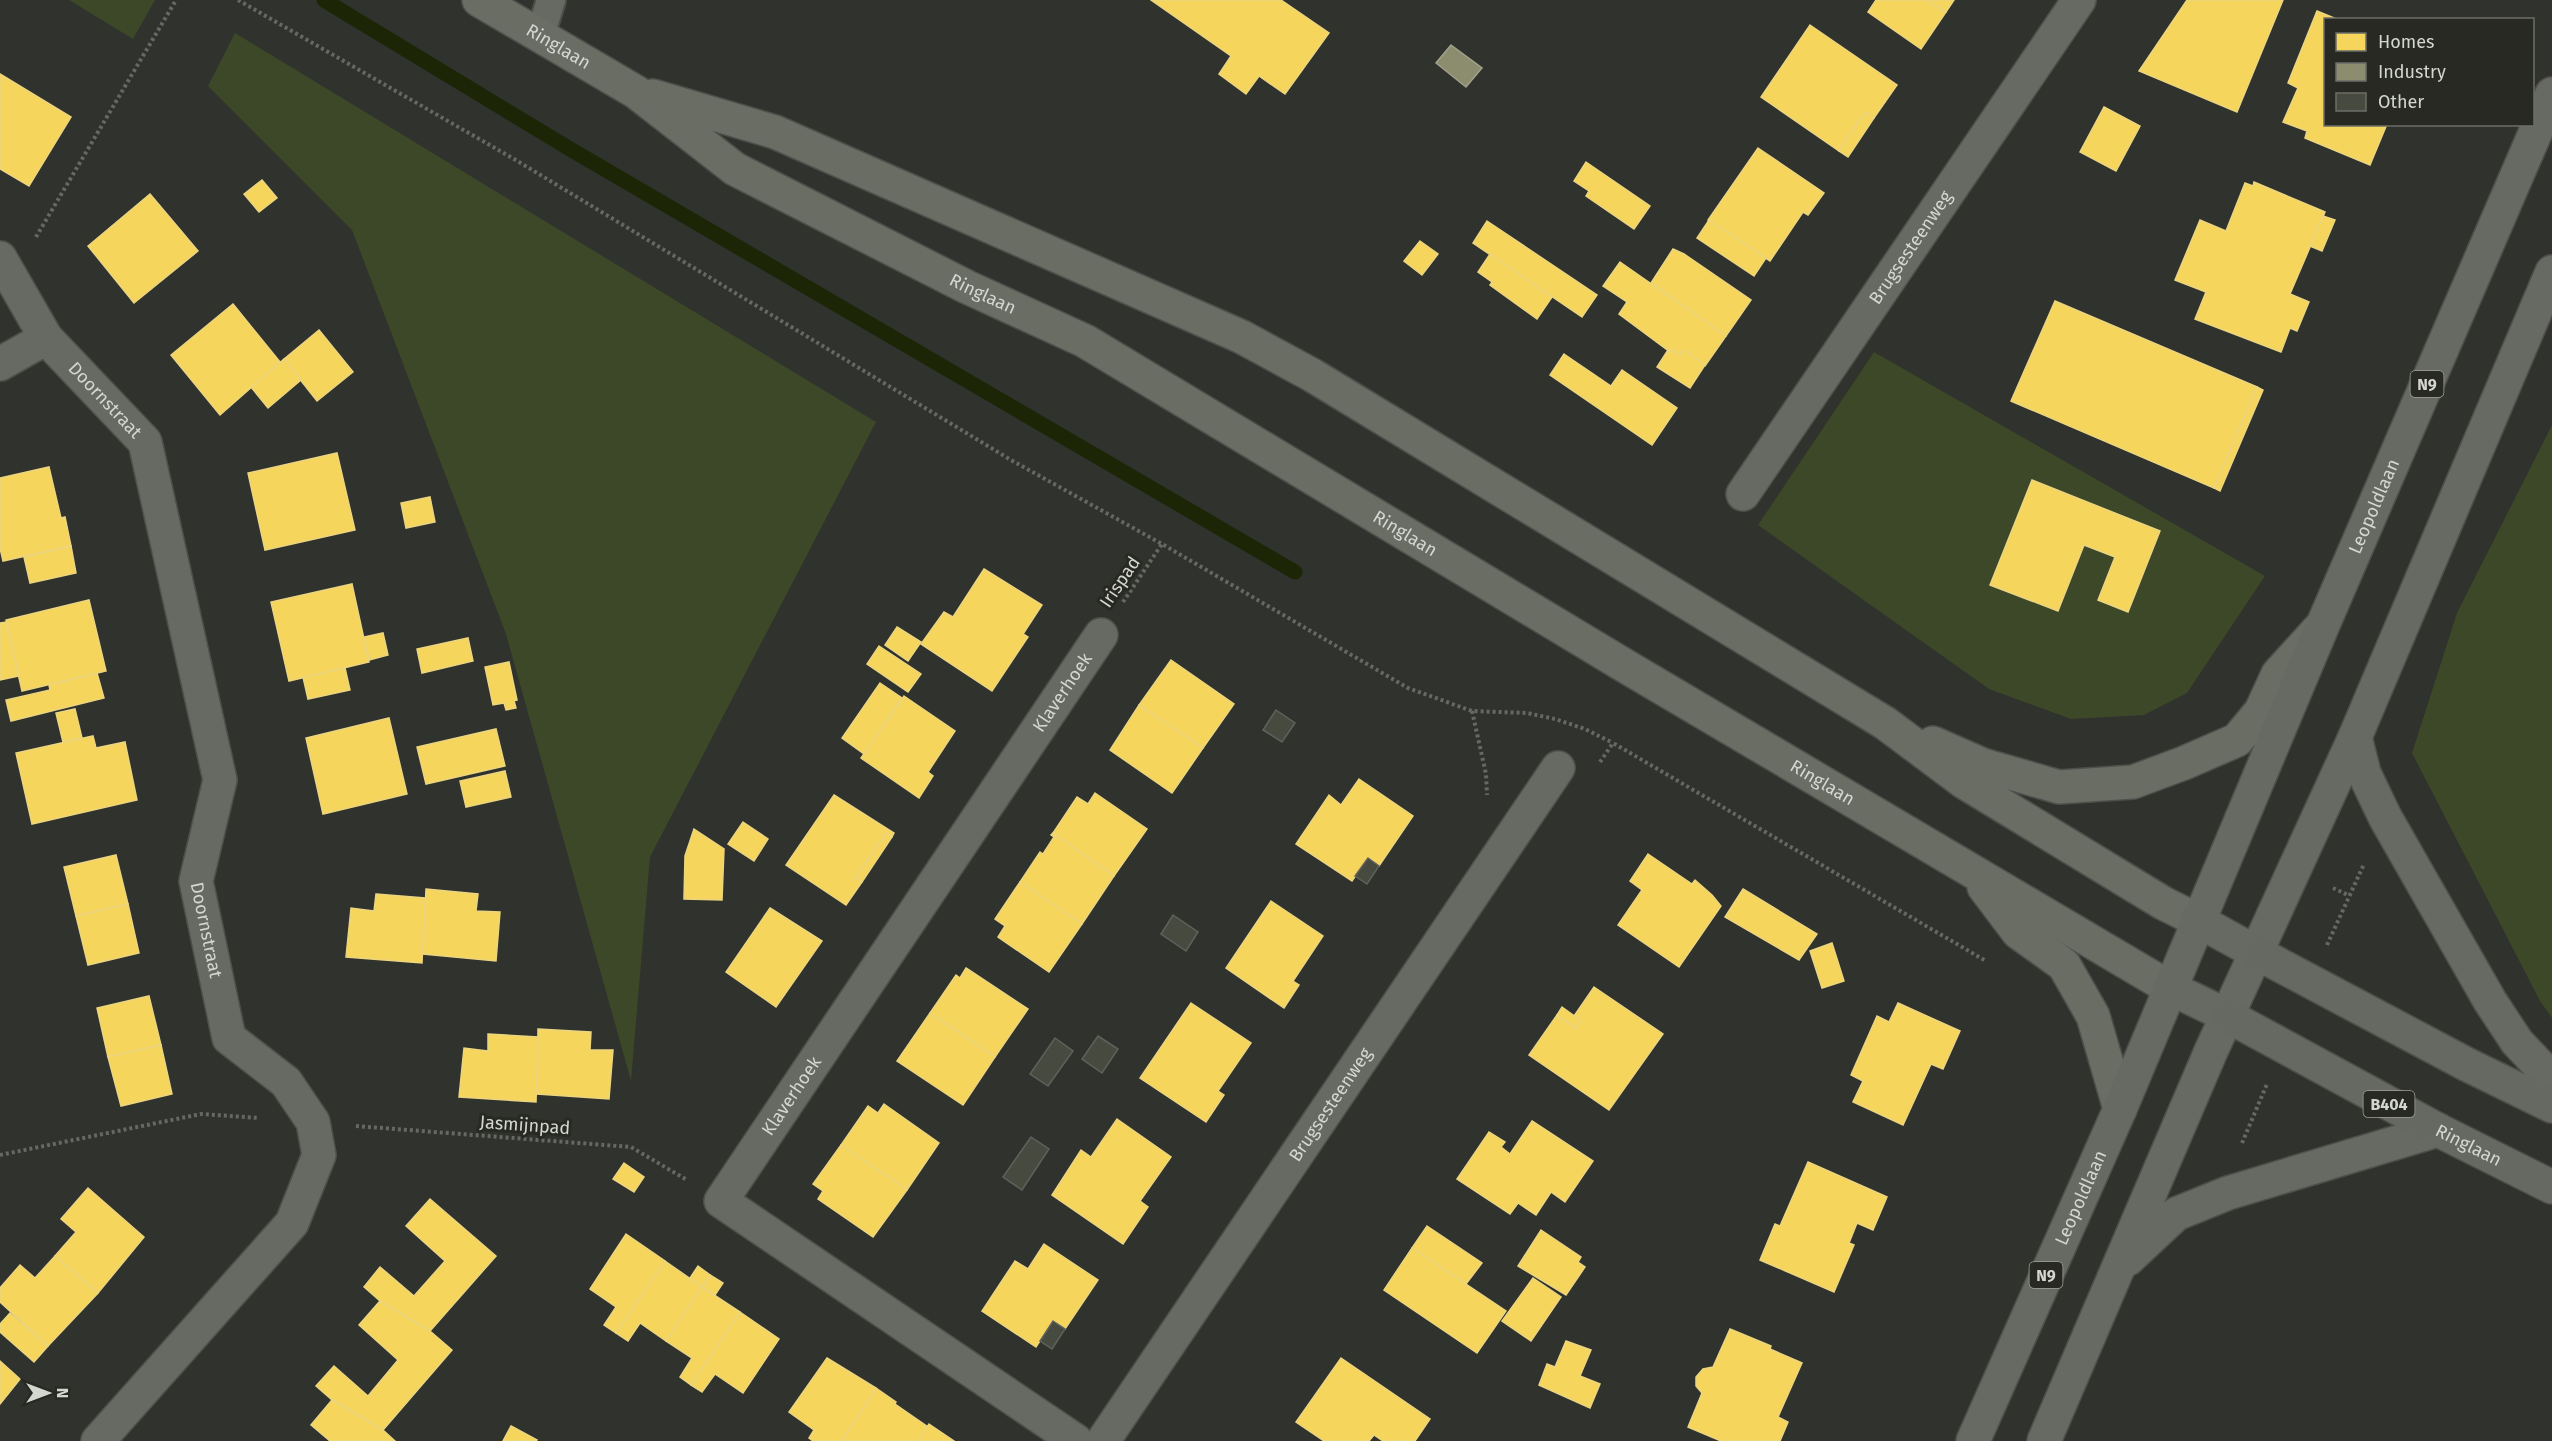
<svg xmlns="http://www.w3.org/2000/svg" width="2552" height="1441" viewBox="0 0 2552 1441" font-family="'Fira Sans',sans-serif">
  <rect width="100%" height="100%" fill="#30322d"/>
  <!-- green -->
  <g fill="#3c4828">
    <polygon points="69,0 155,0 133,39"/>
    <polygon points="235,33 876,422 650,857 631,1081 506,634 352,230 208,86"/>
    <polygon points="1874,352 2265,576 2187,693 2144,715 2071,719 1989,689 1758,525"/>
    <polygon points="2552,425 2552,1018 2540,1001 2412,753 2457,613"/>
  </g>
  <!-- homes -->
  <g fill="#f6d55c" stroke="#ecd57f" stroke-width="1.5">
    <polygon points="1151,0 1281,0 1329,33 1285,94 1259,76 1246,94 1219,74 1231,56"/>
    <polygon points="1876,0 1927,0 1946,12 1921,49 1868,12"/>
    <polygon points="1927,0 1954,0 1946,12"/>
    <polygon points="2187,0 2283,0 2237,112 2139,71"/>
    <polygon points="2317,11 2339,20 2326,20 2326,124 2387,124 2370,165 2305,138 2307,131 2283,122 2298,88 2288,83"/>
    <polygon points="1810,25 1897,85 1874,118 1865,112 1839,151 1761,97"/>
    <polygon points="0,74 71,117 29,186 0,169"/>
    <polygon points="2104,107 2140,126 2116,171 2080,152"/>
    <polygon points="1865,112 1874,118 1848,157 1839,151"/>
    <polygon points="1758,148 1824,193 1808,215 1803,212 1770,261 1708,220"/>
    <polygon points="1586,162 1650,206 1634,229 1586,196 1589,191 1574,181"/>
    <polygon points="262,180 277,198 259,212 244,194"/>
    <polygon points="2254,182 2325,212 2290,294 2309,302 2297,331 2290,328 2281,352 2195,319 2206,292 2175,280 2200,220 2226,231 2245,183 2253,186"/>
    <polygon points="150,194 198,251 134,303 88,246"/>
    <polygon points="2323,216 2335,220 2322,251 2310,246"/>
    <polygon points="1709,220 1766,258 1754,276 1697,238"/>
    <polygon points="1487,221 1597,295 1582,317 1473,243"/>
    <polygon points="1420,241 1438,254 1422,275 1404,261"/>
    <polygon points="1673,249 1684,254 1751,300 1726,336 1651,283"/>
    <polygon points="1490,254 1552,297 1537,319 1490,285 1492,282 1478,272"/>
    <polygon points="1620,262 1726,336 1705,366 1684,350 1680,355 1672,349 1670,352 1619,314 1627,302 1603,286"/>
    <polygon points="2055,301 2257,387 2214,488 2011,401"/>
    <polygon points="233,304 280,362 220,415 171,355"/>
    <polygon points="319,330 353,372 317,401 284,359"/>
    <polygon points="1672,349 1680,355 1684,350 1705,365 1690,388 1657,367 1668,350 1670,352"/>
    <polygon points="1564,354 1611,386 1622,370 1677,408 1652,445 1550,375"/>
    <polygon points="284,359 301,380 268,408 251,387"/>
    <polygon points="2257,387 2263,390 2220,491 2214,488"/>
    <polygon points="337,453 355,530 265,550 248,473"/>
    <polygon points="49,467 61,518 65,517 71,546 3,561 0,548 0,478"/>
    <polygon points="2032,480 2160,531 2128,612 2098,600 2115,557 2084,545 2058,611 1990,585"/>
    <polygon points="430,497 435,522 406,528 401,503"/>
    <polygon points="71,546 76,573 30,583 24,557"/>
    <polygon points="984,569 1042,605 1023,634 1028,637 992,691 921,644 944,612 953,617"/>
    <polygon points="352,584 369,662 289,681 271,602"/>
    <polygon points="89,600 106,671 22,691 6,620"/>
    <polygon points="6,622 19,676 0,680 0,623"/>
    <polygon points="897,627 921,642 908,661 885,645"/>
    <polygon points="383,633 388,655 369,660 364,637"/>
    <polygon points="468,638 473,661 422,673 417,649"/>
    <polygon points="879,646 921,674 908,692 867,664"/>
    <polygon points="1171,660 1234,704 1203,748 1139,705"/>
    <polygon points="509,662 517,700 514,701 516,708 506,710 504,703 493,705 485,667"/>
    <polygon points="345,668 350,690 308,699 303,677"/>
    <polygon points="97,673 104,698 11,721 6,700 50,690 49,685"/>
    <polygon points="880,683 902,698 864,754 842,738"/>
    <polygon points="904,696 955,731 928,772 933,776 919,798 861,758"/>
    <polygon points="1139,705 1203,748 1172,793 1110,750"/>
    <polygon points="75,709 82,738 63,742 56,713"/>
    <polygon points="389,718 407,794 323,814 306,738"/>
    <polygon points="496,729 505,766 426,784 417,747"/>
    <polygon points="93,736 96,748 125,742 137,800 32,824 16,753"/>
    <polygon points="505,771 511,797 466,807 460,781"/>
    <polygon points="1359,779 1413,816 1379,866 1368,858 1352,881 1296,844 1329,795 1341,805"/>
    <polygon points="1095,793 1147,829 1114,876 1053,833 1077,797 1088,804"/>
    <polygon points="834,795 894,833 892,837 886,833 855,878 862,882 846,905 786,865"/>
    <polygon points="743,822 768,839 754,861 728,844"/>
    <polygon points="694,829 724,849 722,900 684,899 685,856"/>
    <polygon points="886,833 892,837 862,882 855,878"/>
    <polygon points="1053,833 1114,876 1082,924 1020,882 1040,852 1043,854 1054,837 1051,835"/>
    <polygon points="1648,854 1692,884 1695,880 1712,895 1721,906 1679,967 1618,925 1642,890 1630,881"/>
    <polygon points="116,855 128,904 76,916 64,867"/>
    <polygon points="1020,882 1082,924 1049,972 998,937 1005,926 995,919"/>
    <polygon points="426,889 478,894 476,911 500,912 496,961 423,954"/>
    <polygon points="1743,889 1817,934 1799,960 1725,917"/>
    <polygon points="376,894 425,898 422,963 346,957 351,908 374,911"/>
    <polygon points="1271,901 1323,936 1293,981 1299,985 1284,1008 1226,968"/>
    <polygon points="128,904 139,953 88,965 76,916"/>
    <polygon points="770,908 822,941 776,1007 726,972"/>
    <polygon points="1832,943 1844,981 1822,988 1810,951"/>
    <polygon points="966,968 1028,1009 995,1057 930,1013 956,975 960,978"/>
    <polygon points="1594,987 1663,1034 1609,1110 1529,1055 1557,1015 1576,1028 1580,1020 1574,1016"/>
    <polygon points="149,996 161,1045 108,1057 97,1008"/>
    <polygon points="1191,1003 1251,1043 1218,1091 1224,1095 1206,1122 1140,1078"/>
    <polygon points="1898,1003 1960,1031 1943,1069 1931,1064 1903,1125 1853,1102 1863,1081 1851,1075 1877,1016 1889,1022"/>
    <polygon points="1562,1007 1580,1020 1576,1028 1557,1015"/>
    <polygon points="930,1013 995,1057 963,1105 897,1061"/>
    <polygon points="538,1029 591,1032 590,1050 613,1050 609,1099 537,1094"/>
    <polygon points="488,1034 538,1037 536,1102 459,1097 464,1048 488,1051"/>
    <polygon points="161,1045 172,1094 121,1106 108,1057"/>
    <polygon points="884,1104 939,1143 907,1190 841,1145 868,1106 878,1113"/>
    <polygon points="1117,1119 1171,1157 1140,1201 1148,1207 1123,1244 1052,1195 1081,1150 1091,1157"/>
    <polygon points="1532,1121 1593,1161 1565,1202 1551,1192 1536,1215 1518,1203 1510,1214 1457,1179 1489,1132 1505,1142 1501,1147 1510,1154"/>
    <polygon points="841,1145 907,1190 873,1237 818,1199 823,1191 813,1184"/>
    <polygon points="1808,1162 1887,1197 1873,1230 1857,1223 1849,1243 1854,1245 1834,1292 1760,1260 1775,1224 1780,1226"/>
    <polygon points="624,1163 644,1177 634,1192 613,1179"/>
    <polygon points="88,1188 144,1237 98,1293 55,1256 76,1232 61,1219"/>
    <polygon points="430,1199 496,1256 430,1331 380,1301 364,1287 380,1267 414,1296 445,1261 406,1226"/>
    <polygon points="1427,1226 1482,1263 1466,1284 1412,1248"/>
    <polygon points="1541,1230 1581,1257 1578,1262 1585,1267 1566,1295 1518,1266"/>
    <polygon points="626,1234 665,1261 616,1333 604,1325 616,1307 590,1289"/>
    <polygon points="1044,1244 1098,1280 1065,1329 1053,1321 1036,1347 982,1311 1015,1261 1028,1269"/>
    <polygon points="1412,1248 1506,1311 1477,1353 1384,1290"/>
    <polygon points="55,1256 98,1293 48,1346 0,1302 0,1288 20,1265 35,1278"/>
    <polygon points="665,1261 702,1287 666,1341 640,1323 628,1341 616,1333"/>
    <polygon points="698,1266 710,1275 702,1287 690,1278"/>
    <polygon points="710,1275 723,1283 715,1295 702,1287"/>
    <polygon points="1533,1278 1561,1297 1531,1341 1502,1321"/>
    <polygon points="702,1287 740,1312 691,1385 680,1377 692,1358 666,1341"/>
    <polygon points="380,1301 430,1331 452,1350 383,1430 332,1400 316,1386 334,1366 368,1396 398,1360 359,1325"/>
    <polygon points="740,1312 779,1339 743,1393 715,1374 702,1392 691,1385"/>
    <polygon points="10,1313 48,1346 34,1362 0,1332 0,1324"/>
    <polygon points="1730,1329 1771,1346 1770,1349 1802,1363 1778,1417 1788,1422 1780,1441 1721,1441 1688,1427 1702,1393 1696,1386 1696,1377 1703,1369 1713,1367"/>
    <polygon points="1566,1341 1591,1350 1580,1376 1600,1384 1590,1408 1539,1385 1547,1364 1555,1367"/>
    <polygon points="827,1358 876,1388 842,1441 813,1441 809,1438 814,1430 789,1412"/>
    <polygon points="1341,1358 1430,1419 1415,1441 1383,1441 1374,1435 1369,1441 1324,1441 1296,1422"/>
    <polygon points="0,1361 20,1379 0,1404"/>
    <polygon points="876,1388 896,1402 895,1404 928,1427 918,1441 842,1441"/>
    <polygon points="332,1400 383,1430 395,1441 330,1441 311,1425"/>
    <polygon points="929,1424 954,1441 918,1441"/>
    <polygon points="511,1426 537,1440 536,1441 503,1441"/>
  </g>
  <!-- industry -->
  <polygon fill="#8c8c6e" stroke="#a2a28c" stroke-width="1.5" points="1451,45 1482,68 1466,87 1436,63"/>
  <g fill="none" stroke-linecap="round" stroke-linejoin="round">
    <!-- stream -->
    <polyline stroke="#1c2606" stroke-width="15" points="324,0 570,149 1295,572"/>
  </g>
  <!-- building -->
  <g fill="#464a3f" stroke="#60615d" stroke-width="1.5">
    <polygon points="1276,710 1295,723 1282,742 1263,730"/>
    <polygon points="1368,858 1379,866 1367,884 1355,876"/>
    <polygon points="1173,915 1198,932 1186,951 1161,934"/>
    <polygon points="1098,1036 1118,1049 1102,1073 1082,1059"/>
    <polygon points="1055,1038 1073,1051 1048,1086 1030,1074"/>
    <polygon points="1031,1137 1049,1149 1022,1190 1003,1177"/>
    <polygon points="1053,1321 1065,1329 1052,1349 1040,1341"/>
  </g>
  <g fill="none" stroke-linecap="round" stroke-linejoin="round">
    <defs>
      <polyline id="service" points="540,36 551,0"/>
      <g id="minor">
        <path id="s1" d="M0,258L46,338L145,442L220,780L196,881L229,1038L286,1082L313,1122L319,1155L292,1223L98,1441"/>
        <polyline points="0,364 46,338"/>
        <path id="s2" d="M1743,494L2079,0"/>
        <path id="s3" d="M1076,1441L721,1201L1101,635"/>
        <path id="s4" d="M1103,1441L1558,768"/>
      </g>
      <g id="secondary">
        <path id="s5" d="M479,0L636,92L735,169L967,287L1085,341L1627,667L2170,988"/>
        <polyline points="653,96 775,132 1242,337 1312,375 1885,723 1964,782 2163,903 2197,920"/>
        <polyline points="1933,743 1983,765 2059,787 2133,782 2184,763 2237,740 2261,711 2278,674 2319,629"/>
        <polyline points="1984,887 2018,932 2064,965 2093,1016 2120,1109"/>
      </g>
      <g id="primary">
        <polyline points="2355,737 2364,773 2385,817 2490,1001 2517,1042 2552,1079"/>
        <polyline points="2197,920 2257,953"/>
        <polyline points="2170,988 2228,1016"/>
        <polyline points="2128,1259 2176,1214 2228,1193 2438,1130"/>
        <path id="s6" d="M1973,1441L2120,1109L2322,627L2552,94"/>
        <polyline points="2044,1441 2211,1051 2355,737 2552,272"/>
      </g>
      <g id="trunk">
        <polyline points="2257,953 2466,1064 2552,1106"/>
        <path id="s7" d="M2228,1016L2438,1130L2552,1187"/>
      </g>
    </defs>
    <!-- service casing -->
    <use href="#service" stroke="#4e4f4b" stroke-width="32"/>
    <!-- minor casing -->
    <use href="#minor" stroke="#4e4f4b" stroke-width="36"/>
    <!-- secondary casing -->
    <use href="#secondary" stroke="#4e4f4b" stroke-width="36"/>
    <!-- primary casing -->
    <use href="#primary" stroke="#4e4f4b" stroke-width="36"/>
    <!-- trunk casing -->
    <use href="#trunk" stroke="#4e4f4b" stroke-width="36"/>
    <!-- path -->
    <g stroke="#666863" stroke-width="4" stroke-dasharray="3 3" stroke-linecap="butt">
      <polyline points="238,0 519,162 1011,460 1162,544 1408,688 1472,711 1527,713 1555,719 1585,729 1613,743"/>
      <polyline points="36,237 176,0"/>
      <polyline points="1123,602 1162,544"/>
      <polyline points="1472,711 1486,774 1487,795"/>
      <polyline points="1600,762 1613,743 1986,961"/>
      <polyline points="2333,888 2348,895"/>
      <polyline points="2327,945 2364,864"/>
      <polyline points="356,1126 631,1147 687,1180"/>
      <polyline points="2242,1143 2267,1084"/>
      <polyline points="0,1155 201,1114 259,1118"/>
    </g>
    <!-- service -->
    <use href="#service" stroke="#676a63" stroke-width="28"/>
    <!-- minor -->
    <use href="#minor" stroke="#676a63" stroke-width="33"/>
    <!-- secondary -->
    <use href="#secondary" stroke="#696d64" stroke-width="33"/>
    <!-- primary -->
    <use href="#primary" stroke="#676a63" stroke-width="33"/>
    <!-- trunk -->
    <use href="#trunk" stroke="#666961" stroke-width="33"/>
  </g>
  <g text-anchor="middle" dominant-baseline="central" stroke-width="6" stroke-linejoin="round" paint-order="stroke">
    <!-- shield labels -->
    <g fill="#272922" stroke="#a0a29c" stroke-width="1.5">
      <rect x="2410.5" y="371" width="33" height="26" rx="4.5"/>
      <rect x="2363.5" y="1091" width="51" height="26" rx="4.5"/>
      <rect x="2029.5" y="1262" width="33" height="26" rx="4.5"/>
    </g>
    <g font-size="16" font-weight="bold" fill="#d4d6d1">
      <text x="2427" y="384">N9</text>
      <text x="2389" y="1104">B404</text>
      <text x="2046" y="1275">N9</text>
    </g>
    <!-- street labels -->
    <g font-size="18" fill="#d4d6d1" stroke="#272922">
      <text stroke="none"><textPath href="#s5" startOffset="92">Ringlaan</textPath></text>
      <text stroke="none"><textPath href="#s2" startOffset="298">Brugsesteenweg</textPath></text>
      <text stroke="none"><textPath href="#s5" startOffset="585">Ringlaan</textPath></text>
      <text stroke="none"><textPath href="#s1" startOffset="178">Doornstraat</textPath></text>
      <text stroke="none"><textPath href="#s6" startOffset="1017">Leopoldlaan</textPath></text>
      <text stroke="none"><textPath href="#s5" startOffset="1071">Ringlaan</textPath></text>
      <text transform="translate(1120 582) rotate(-56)">Irispad</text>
      <text stroke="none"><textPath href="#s3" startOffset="1041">Klaverhoek</textPath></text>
      <text stroke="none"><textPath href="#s5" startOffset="1557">Ringlaan</textPath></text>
      <text stroke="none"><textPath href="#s1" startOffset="736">Doornstraat</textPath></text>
      <text stroke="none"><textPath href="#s3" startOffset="555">Klaverhoek</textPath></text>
      <text stroke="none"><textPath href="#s4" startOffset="406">Brugsesteenweg</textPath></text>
      <text transform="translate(525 1125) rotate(4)">Jasmijnpad</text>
      <text stroke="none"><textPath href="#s7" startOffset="273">Ringlaan</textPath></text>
      <text stroke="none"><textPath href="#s6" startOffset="266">Leopoldlaan</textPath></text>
    </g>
  </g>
  <!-- legend -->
  <rect x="2324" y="18" width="210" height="108" fill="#272922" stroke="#6c6e68" stroke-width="1.5"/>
  <rect x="2336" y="33" width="30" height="18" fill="#f6d55c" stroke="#6c6e68" stroke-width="1.5"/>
  <text x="2378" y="48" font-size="18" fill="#d4d6d1">Homes</text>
  <rect x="2336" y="63" width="30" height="18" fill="#8c8c6e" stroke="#6c6e68" stroke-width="1.5"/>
  <text x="2378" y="78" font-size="18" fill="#d4d6d1">Industry</text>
  <rect x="2336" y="93" width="30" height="18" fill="#464a3f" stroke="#6c6e68" stroke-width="1.5"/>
  <text x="2378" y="108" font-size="18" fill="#d4d6d1">Other</text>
  <!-- north arrow -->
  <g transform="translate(48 1393) rotate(90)" stroke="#272922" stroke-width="4.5" paint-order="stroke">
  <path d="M0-4.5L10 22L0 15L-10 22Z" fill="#d4d6d1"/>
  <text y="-9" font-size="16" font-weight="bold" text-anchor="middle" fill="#d4d6d1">N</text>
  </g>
</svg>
